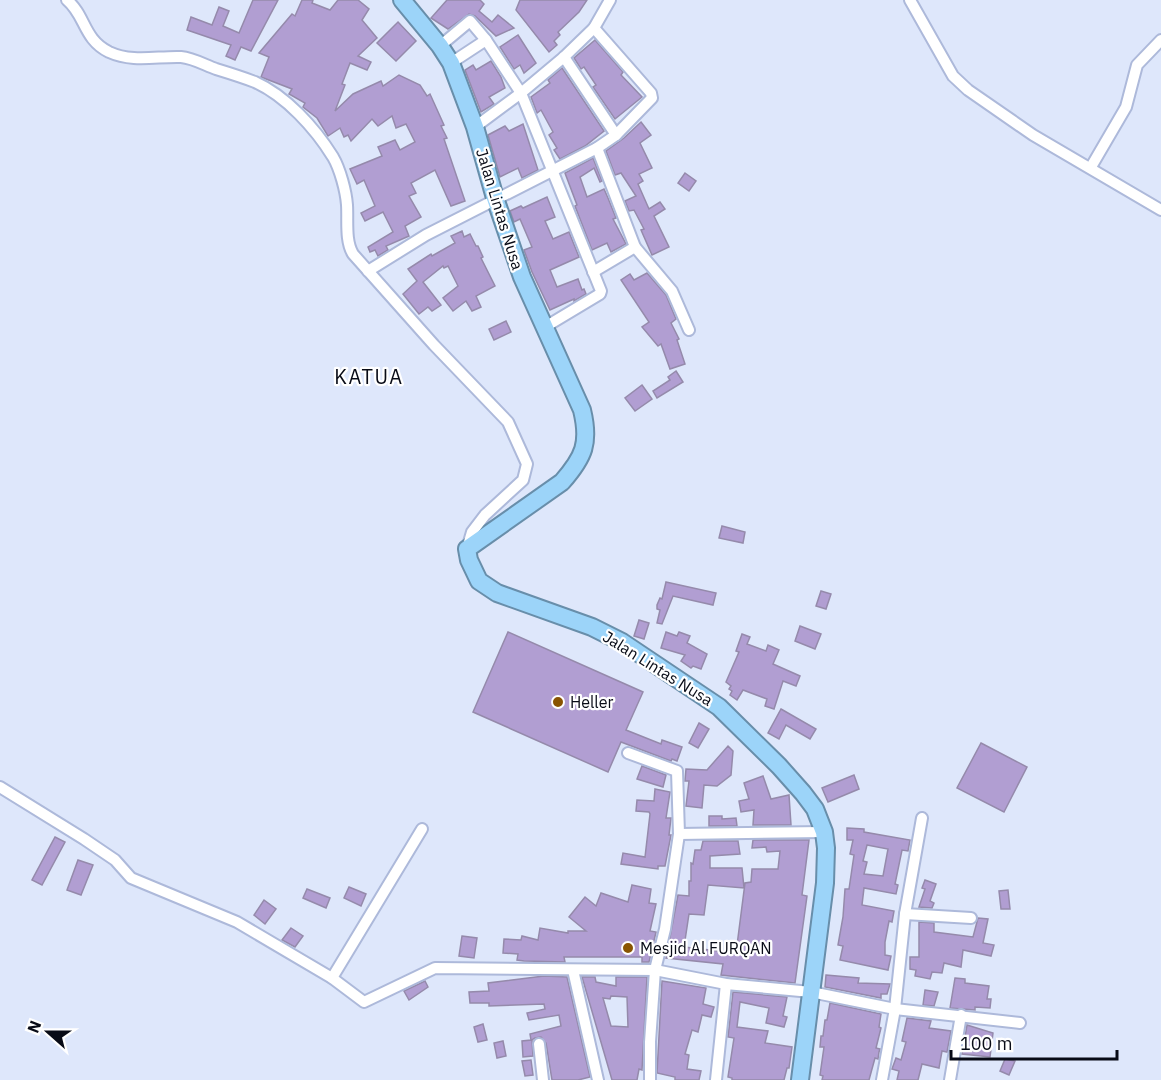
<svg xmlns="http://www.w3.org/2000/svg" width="1161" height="1080" viewBox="0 0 1161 1080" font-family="'IBM Plex Sans',sans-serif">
  <rect width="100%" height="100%" fill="#dee7fb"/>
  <!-- building -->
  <g fill="#b19ed2" stroke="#958aab" stroke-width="1.5" fill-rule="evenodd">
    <polygon points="253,0 278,0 251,51 241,47 235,60 226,56 231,45 187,30 191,17 212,25 219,7 229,11 223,26 239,33"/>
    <polygon points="302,0 313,0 312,3 330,10 338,0 358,0 369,9 362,20 377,38 358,56 371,62 367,70 350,63 342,84 345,85 335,111 353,94 381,81 383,86 399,75 420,85 427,96 430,94 444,125 441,126 447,138 444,139 465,201 451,206 435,170 411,183 416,193 409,196 421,217 405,226 409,236 386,246 388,250 378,256 375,250 370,252 368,247 393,232 383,212 365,221 361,213 375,206 364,180 357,184 350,169 382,156 378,147 395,140 400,150 415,142 406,124 396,128 392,116 378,126 372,119 351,141 348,135 344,137 340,128 328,136 317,118 303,107 305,103 289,94 292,89 261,77 269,57 259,53 292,14 295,16"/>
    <polygon points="447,0 480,0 484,4 479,11 492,22 498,15 514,28 496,36 475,16 469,14 448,29 431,18"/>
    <polygon points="520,0 587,0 579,12 558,32 560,35 554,41 557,45 549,52 516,10"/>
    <polygon points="398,22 416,41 396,61 377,43"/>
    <polygon points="518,35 536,63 524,73 520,65 514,69 500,47"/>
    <polygon points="595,40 623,72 621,75 642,97 615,119 593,87 596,85 584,67 581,69 574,58"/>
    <polygon points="491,61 501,77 505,88 489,97 494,104 481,112 465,70 473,65 476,70"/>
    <polygon points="562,68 604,131 585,146 560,159 554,150 557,148 549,135 553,132 541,110 537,113 531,97 550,83 548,80"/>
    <polygon points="641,122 651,135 640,143 652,168 639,174 643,181 638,184 649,209 660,202 665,209 654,216 669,247 652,255 641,230 644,229 634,210 629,211 625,201 636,196 621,173 615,175 606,151 624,138"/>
    <polygon points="523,124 538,170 522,178 518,168 500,177 488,135 505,126 509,131"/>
    <polygon points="593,158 602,181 600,182 594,168 580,177 587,197 604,189 608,198 616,218 613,219 626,244 611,252 607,243 592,250 575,206 577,205 565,173"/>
    <polygon points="685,173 696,181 689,191 678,183"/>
    <polygon points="547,197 555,217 545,221 553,239 569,232 579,257 550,270 557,287 578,279 582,290 584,289 586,294 574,301 574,299 550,310 532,272 524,250 532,247 520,219 514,222 510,211 521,206 523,208"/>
    <polygon points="462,231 464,237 470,234 476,246 478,246 483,257 481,258 495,286 476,296 481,307 472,311 466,301 453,311 443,298 458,286 448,266 444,268 443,266 423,282 441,305 432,311 428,307 419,314 403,294 417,281 408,269 431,254 432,256 455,243 451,236"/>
    <polygon points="647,273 666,295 676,319 671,323 679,339 677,340 685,364 670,369 661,344 658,346 642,327 649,322 621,280 630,274 634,280"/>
    <polygon points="506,321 511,332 494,340 489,329"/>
    <polygon points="676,371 683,382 657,398 653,391 670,380 668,377"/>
    <polygon points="642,385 652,399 635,411 625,398"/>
    <polygon points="722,526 745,532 743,543 719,538"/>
    <polygon points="666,582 716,593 713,605 673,596 662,624 657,623 660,610 657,609 657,605 660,598 662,599"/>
    <polygon points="821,591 831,594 826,609 816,606"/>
    <polygon points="639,620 649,623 644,639 634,636"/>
    <polygon points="800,626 821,634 815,649 795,641"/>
    <polygon points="508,632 643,692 626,730 661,744 662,740 682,747 677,761 672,759 671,761 621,742 608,772 473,712"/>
    <polygon points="666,632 677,636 679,632 690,636 687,643 707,654 701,669 693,666 691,668 681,661 685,655 661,648"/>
    <polygon points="742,634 750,637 747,644 766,651 768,645 779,650 773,664 800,676 796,686 783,681 774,709 765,706 767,699 743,690 737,700 730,695 732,691 729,689 731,686 726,682 739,652 736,651"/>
    <polygon points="781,709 816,729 810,739 786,725 779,739 768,733"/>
    <polygon points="699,723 709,729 698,748 689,743"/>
    <polygon points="981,743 1027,767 1004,812 957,788"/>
    <polygon points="728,746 733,751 731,775 717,786 704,785 702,808 686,806 689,781 685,781 686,769 707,770"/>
    <polygon points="642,766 666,775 663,787 637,779"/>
    <polygon points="854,775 859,789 828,802 822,788"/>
    <polygon points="763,776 771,799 789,795 791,825 753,825 754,810 741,812 739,801 749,799 744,783"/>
    <polygon points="655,789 670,792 666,818 671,818 669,835 671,835 665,866 658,866 658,869 621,864 623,853 645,857 650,814 649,812 636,811 637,800 654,801"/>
    <polygon points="709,816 722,816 722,819 736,818 737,826 709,826"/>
    <path d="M847,828L864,829V832L910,840L908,851L902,850L895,884L898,885L896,894L864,888L862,905L894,911L892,922L889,921L885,942V955L891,956L888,970L840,960L843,946L838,945L843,917L845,889H849L854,855L850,854L853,840H847ZM867,845L888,849L883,876L864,874L867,862L863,861Z"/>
    <polygon points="55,837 65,842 42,885 32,880"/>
    <polygon points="753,840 809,840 802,895 807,896 795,983 721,975 723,964 666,958 678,895 689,896 689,881 691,881 691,863 693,864 695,850 701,850 703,841 738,841 740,854 710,856 710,868 742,868 744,888 708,885 704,915 689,914 684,947 736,953 745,883 751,882 752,869 778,869 780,851 767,852 766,847 752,848"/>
    <polygon points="78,860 93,865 81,895 67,890"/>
    <polygon points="925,880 936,884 930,901 934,903 932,908 919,907 925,889 922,888"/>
    <polygon points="632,885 651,889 649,903 656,904 650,931 656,932 649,962 642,962 642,957 564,957 565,962 524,961 517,960 518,954 503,953 504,939 521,940 522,936 538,940 540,928 568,933 568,931 586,931 569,917 585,897 596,906 601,893 628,902"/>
    <polygon points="349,887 366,894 361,906 344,898"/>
    <polygon points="307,889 330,898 326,908 303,898"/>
    <polygon points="1008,890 1010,909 1001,909 999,891"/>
    <polygon points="264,900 276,909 265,924 254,915"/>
    <polygon points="978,918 988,919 983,943 994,945 991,956 963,950 961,967 944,963 942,973 932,972 930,979 915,976 916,970 910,969 910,957 919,957 919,922 934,923 934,932 973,937"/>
    <polygon points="291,928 303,936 295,947 282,940"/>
    <polygon points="462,936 477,938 474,958 459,956"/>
    <polygon points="826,975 859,978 858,983 890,984 887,994 881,994 881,998 825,987"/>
    <polygon points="544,976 567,977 590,1077 578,1080 552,1080 546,1043 541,1037 535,1038 532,1040 533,1056 523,1057 522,1041 531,1040 530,1034 561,1026 559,1015 529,1020 527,1013 545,1009 544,1004 489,1006 489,1003 470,1003 469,992 489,991 488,983"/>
    <path d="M582,977H595L596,982L616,986V977H647L642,1070L639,1069L637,1080H612ZM611,996L627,997L628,1027L611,1026L603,998L610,999Z"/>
    <polygon points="955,978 965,979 965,983 989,986 987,999 991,999 990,1008 975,1007 975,1010 950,1008"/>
    <polygon points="425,981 428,987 409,1000 404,991"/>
    <polygon points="662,981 706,988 703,1004 714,1007 711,1017 702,1015 698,1032 692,1030 685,1054 689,1055 687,1069 701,1071 699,1080 675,1080 675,1077 657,1073"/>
    <polygon points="925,990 938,992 934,1006 923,1005"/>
    <polygon points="733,992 787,997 783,1016 787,1017 784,1027 766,1023 769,1008 740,1002 737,1027 768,1031 765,1043 792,1047 789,1068 787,1068 784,1080 732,1080 732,1078 728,1077 734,1038 728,1037"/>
    <polygon points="830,1003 881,1014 879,1027 881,1028 876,1048 880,1049 879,1052 878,1059 875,1058 869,1080 822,1080 823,1076 820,1075 824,1047 820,1047 821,1036 823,1036 825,1020 827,1020"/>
    <polygon points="907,1018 931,1021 929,1028 951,1031 947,1052 942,1051 939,1068 922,1064 918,1080 897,1080 899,1071 892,1069 896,1058 901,1060 906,1042 902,1041"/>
    <polygon points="483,1024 487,1040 478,1042 474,1027"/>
    <polygon points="967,1025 993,1033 990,1057 962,1054"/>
    <polygon points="503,1041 506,1056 497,1058 494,1043"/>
    <polygon points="1005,1059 1015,1061 1009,1075 1000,1071"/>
    <polygon points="531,1060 533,1075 525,1076 522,1061"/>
  </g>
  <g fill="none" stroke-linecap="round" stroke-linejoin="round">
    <defs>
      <g id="minor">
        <path d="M67,0C86,16 83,39 109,52C133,63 157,56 181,57C193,58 205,65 216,69C229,73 242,77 255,82C286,96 315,128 333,157C340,169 346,191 347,205C348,221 345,241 353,254L434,345L508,422L527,464L523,480L485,515L472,532L467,549"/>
        <polyline points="910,0 953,76 968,90 1033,135 1161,210"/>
        <polyline points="440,46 470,21 486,40"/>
        <polyline points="564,57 616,135"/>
        <polyline points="451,63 486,40 521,93 601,291 600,294 545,327"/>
        <polyline points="475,127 521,93 564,57 594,28 610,0"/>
        <polyline points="1091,167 1126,107 1137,65 1161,40"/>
        <polyline points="635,247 672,291 689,330"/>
        <polyline points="368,271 426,235 597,148 616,135 652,98 651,93 594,28"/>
        <polyline points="593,272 635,247 597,148"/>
        <polyline points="628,753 677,771 679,834 665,929 655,970 650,1042 650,1080"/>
        <polyline points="0,787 84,839 115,860 131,878 237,922 332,978 364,1002 435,968 655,970 726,984 811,992 895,1009 1020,1023"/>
        <polyline points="679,834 824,832"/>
        <polyline points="905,914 971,918"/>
        <polyline points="573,970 598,1080"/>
        <polyline points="332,978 422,829"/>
        <polyline points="539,1044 543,1080"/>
        <polyline points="716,1080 726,984"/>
        <polyline points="882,1080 895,1009 905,914 922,818"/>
        <polyline points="950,1080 961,1015"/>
      </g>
      <path id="highway" d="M402,0L440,46L451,63L475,127L495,198L522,277L582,410C590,443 584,457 562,482L467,549L469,560L479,581L497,593L592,627L622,642L719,707L779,766L803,793L815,809L824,832L826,848L825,883L800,1080"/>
    </defs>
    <!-- minor casing -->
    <use href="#minor" stroke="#adb9da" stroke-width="14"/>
    <!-- highway casing -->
    <use href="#highway" stroke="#688eaa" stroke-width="20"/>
    <!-- minor -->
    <use href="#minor" stroke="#fff" stroke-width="10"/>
    <!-- highway -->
    <use href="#highway" stroke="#9cd4f9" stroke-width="16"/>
  </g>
  <!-- markers -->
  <g fill="#895402" stroke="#fff" stroke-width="2">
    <circle cx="558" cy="702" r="6"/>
    <circle cx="628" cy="948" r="6"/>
  </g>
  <g text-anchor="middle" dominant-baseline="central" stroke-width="4.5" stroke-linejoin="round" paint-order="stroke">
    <!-- street labels -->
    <g font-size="16" fill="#080b16" stroke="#fff">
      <text transform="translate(500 209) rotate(73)">Jalan Lintas Nusa</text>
      <text transform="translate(658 668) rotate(32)">Jalan Lintas Nusa</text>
    </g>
    <!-- poi labels -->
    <g font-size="16" fill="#080b16" stroke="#fff" text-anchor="start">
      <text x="570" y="702">Heller</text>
      <text x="640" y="948">Mesjid Al FURQAN</text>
    </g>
    <!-- quarter labels -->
    <g font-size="20" letter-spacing="1.5" fill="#080b16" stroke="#fff">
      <text x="369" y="376">KATUA</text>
    </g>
  </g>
  <!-- north arrow -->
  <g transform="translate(48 1032) rotate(291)" stroke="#ffffff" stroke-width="4.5" paint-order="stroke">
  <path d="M0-4.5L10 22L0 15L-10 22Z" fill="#080b16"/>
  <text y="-9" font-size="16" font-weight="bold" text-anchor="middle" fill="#080b16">N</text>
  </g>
  <!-- scale -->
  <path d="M951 1050v9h166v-9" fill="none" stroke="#080b16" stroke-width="3"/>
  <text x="960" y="1050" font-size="18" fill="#080b16" stroke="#ffffff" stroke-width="4.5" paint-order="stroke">100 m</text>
</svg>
